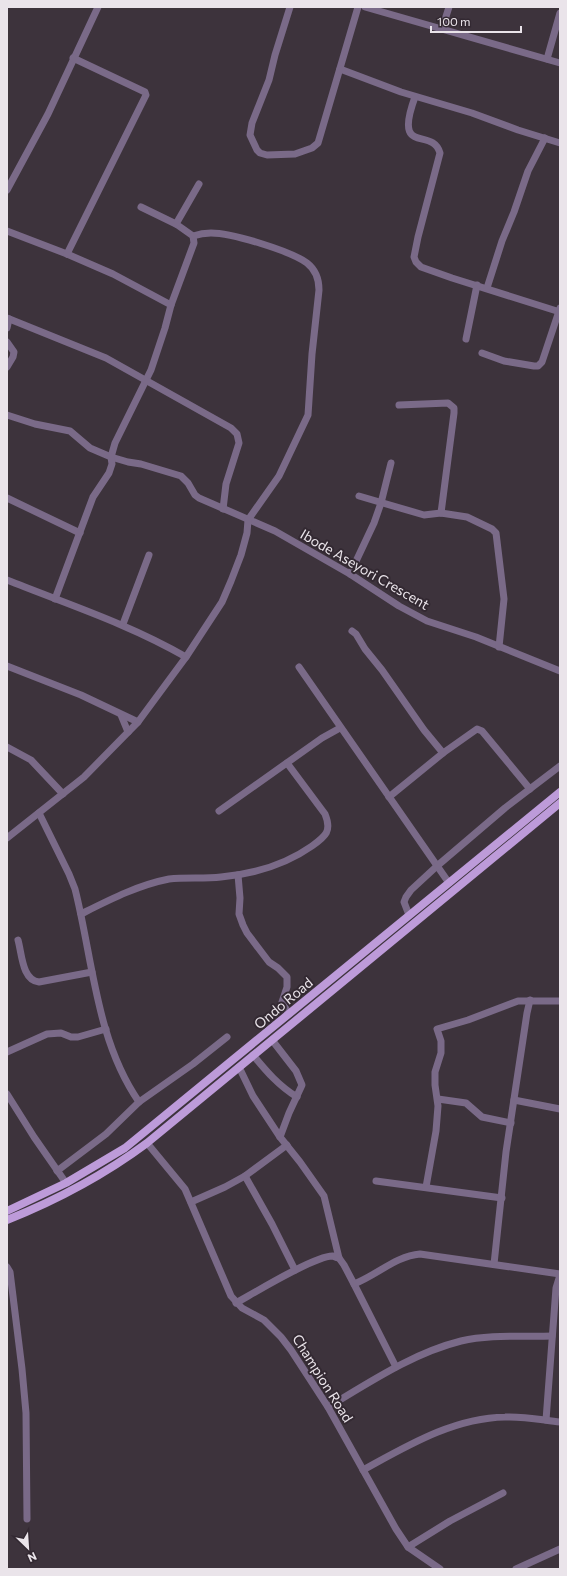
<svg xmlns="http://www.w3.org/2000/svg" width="567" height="1576" viewBox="0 0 567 1576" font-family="Commissioner,sans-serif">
  <rect width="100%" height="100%" fill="#3d333c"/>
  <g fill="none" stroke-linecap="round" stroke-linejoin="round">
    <!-- minor -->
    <g stroke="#7a6a88" stroke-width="7">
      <polyline points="290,7 275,55 269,80 252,123 250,135 257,150 260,153 267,155 295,154 312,148 318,143 358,7"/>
      <polyline points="365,7 560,63"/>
      <polyline points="442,29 449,7"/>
      <polyline points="547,59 560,13"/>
      <polyline points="340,69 401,92 472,113 518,130 560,143"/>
      <path d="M415,97C393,157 432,126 440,153L418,237L414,257L416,262L421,267L452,278L560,312"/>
      <polyline points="199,184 176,224 193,236 194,243 171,305 165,328 151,370 115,443 111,457 128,462 141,464 181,476 188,483 195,495 199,498 275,531 350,574 399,606 427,621 476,637 560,671"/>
      <polyline points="7,190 48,114 98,7"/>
      <polyline points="141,207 176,224"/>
      <polyline points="7,231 67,254 113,274 171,305"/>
      <polyline points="67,254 146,95 145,92 73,58"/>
      <polyline points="487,288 502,241 514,212 528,171 545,138"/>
      <polyline points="7,318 106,358 231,428 237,434 239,443 226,484 223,509"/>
      <polyline points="7,328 9,319"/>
      <polyline points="466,339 477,285"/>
      <polyline points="7,342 14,352 13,357 7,367"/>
      <polyline points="482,353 504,361 534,366 538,366 542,362 560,308"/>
      <polyline points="399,405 448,403 454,408 454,413 441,513"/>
      <polyline points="7,415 35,424 70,431 90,448 111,457 112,464 109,473 93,497 55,599"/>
      <polyline points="359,496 424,515 441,513 467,517 492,529 496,533 504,599 499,647"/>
      <polyline points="7,498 80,533"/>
      <polyline points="350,574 374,523 381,503 391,463"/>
      <path d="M7,580C67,604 129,624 186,657"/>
      <polyline points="123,624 149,555"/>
      <polyline points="352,631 356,634 365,649 382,670 424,730 443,753"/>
      <polyline points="7,666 81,695 138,722"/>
      <polyline points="299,667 449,883"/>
      <polyline points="121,715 128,732"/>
      <polyline points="7,747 31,760 63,794"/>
      <polyline points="389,797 443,753 477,729 482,731 530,789"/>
      <polyline points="219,811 322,738 340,728"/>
      <path d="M39,813L69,874L75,889C93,960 96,1040 139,1102"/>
      <path d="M7,838L84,777L138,722L186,657L222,602L231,581L241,555L247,533L248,520L279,476L308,415L312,354L319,290C319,279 316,270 307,263C291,251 232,233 211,233C205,233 199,234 193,236"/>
      <polyline points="238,875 240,898 239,914 243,925 247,933 269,962 278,968 287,977 287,987 282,1002 289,1014"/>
      <path d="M81,914C109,900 138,885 169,879C186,877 204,879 221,877C254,874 285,865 312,846C326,836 332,831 325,814L287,763"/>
      <polyline points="409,915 404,902 406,897 411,890 437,866 505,808 560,766"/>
      <path d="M18,940C22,954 22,980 39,982L92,972"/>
      <polyline points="272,1040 296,1071 302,1085 289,1113 280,1137"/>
      <polyline points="7,1052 47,1034 61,1033 71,1037 78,1037 106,1029"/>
      <path d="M253,1055C266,1071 279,1086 297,1097"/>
      <polyline points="239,1067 253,1096 280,1137 300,1162 324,1196 339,1258 344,1265 354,1284 396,1367"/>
      <polyline points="7,1094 34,1137 66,1183"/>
      <polyline points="438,1099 466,1103 482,1117 511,1123"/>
      <polyline points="514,1100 560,1109"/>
      <polyline points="147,1143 185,1189 231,1296 242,1308 264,1320 281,1337 291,1350 328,1407 396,1529 408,1547 440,1569"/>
      <polyline points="57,1171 106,1134 139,1102 193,1064 227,1037"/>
      <polyline points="245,1176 272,1224 295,1270"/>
      <polyline points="376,1181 502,1198"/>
      <polyline points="426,1187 436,1131 438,1106 435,1085 435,1072 441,1053 441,1041 437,1029 468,1020 518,1001 560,1001"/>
      <polyline points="191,1202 225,1187 245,1176 287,1145"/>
      <polyline points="494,1264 506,1152 527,1013 530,1000"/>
      <polyline points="7,1267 10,1272 22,1369 26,1413 27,1519"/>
      <path d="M354,1284C377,1275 396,1256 420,1254L560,1274"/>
      <path d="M236,1303C254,1293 316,1255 333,1256C335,1257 337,1258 339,1258"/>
      <path d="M328,1407C370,1382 413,1353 461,1341C490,1334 522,1337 552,1336"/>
      <polyline points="546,1420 556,1288 560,1275"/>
      <path d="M363,1470C407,1446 453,1418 505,1417C523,1416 542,1420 560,1422"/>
      <polyline points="408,1547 450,1521 503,1493"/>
      <polyline points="516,1569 560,1549"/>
    </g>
    <!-- major -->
    <g stroke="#bd9bd9" stroke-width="8">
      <polyline points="7,1211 66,1183 125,1148 560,792"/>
      <path d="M7,1220C57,1200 104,1175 147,1143L560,803"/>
    </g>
  </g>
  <g text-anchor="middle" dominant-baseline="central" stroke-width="4" stroke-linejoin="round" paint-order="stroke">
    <!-- street labels -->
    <g font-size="14" fill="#eae4ea" stroke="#332932">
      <text transform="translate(365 569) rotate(30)">Ibode Aseyori Crescent</text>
      <text transform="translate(283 1003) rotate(-40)">Ondo Road</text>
      <text transform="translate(323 1378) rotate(58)">Champion Road</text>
    </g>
  </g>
  <!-- border -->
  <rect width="567" height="1576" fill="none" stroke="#eae4ea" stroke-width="16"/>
  <!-- north arrow -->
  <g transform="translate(28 1548) rotate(155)" stroke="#332932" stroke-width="3" paint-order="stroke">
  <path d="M0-3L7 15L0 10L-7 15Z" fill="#eae4ea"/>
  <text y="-6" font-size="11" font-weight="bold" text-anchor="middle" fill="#eae4ea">N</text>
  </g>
  <!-- scale -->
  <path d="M431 26v6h90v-6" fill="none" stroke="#eae4ea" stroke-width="2"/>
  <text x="437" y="26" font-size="12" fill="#eae4ea" stroke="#332932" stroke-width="3" paint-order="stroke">100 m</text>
</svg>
